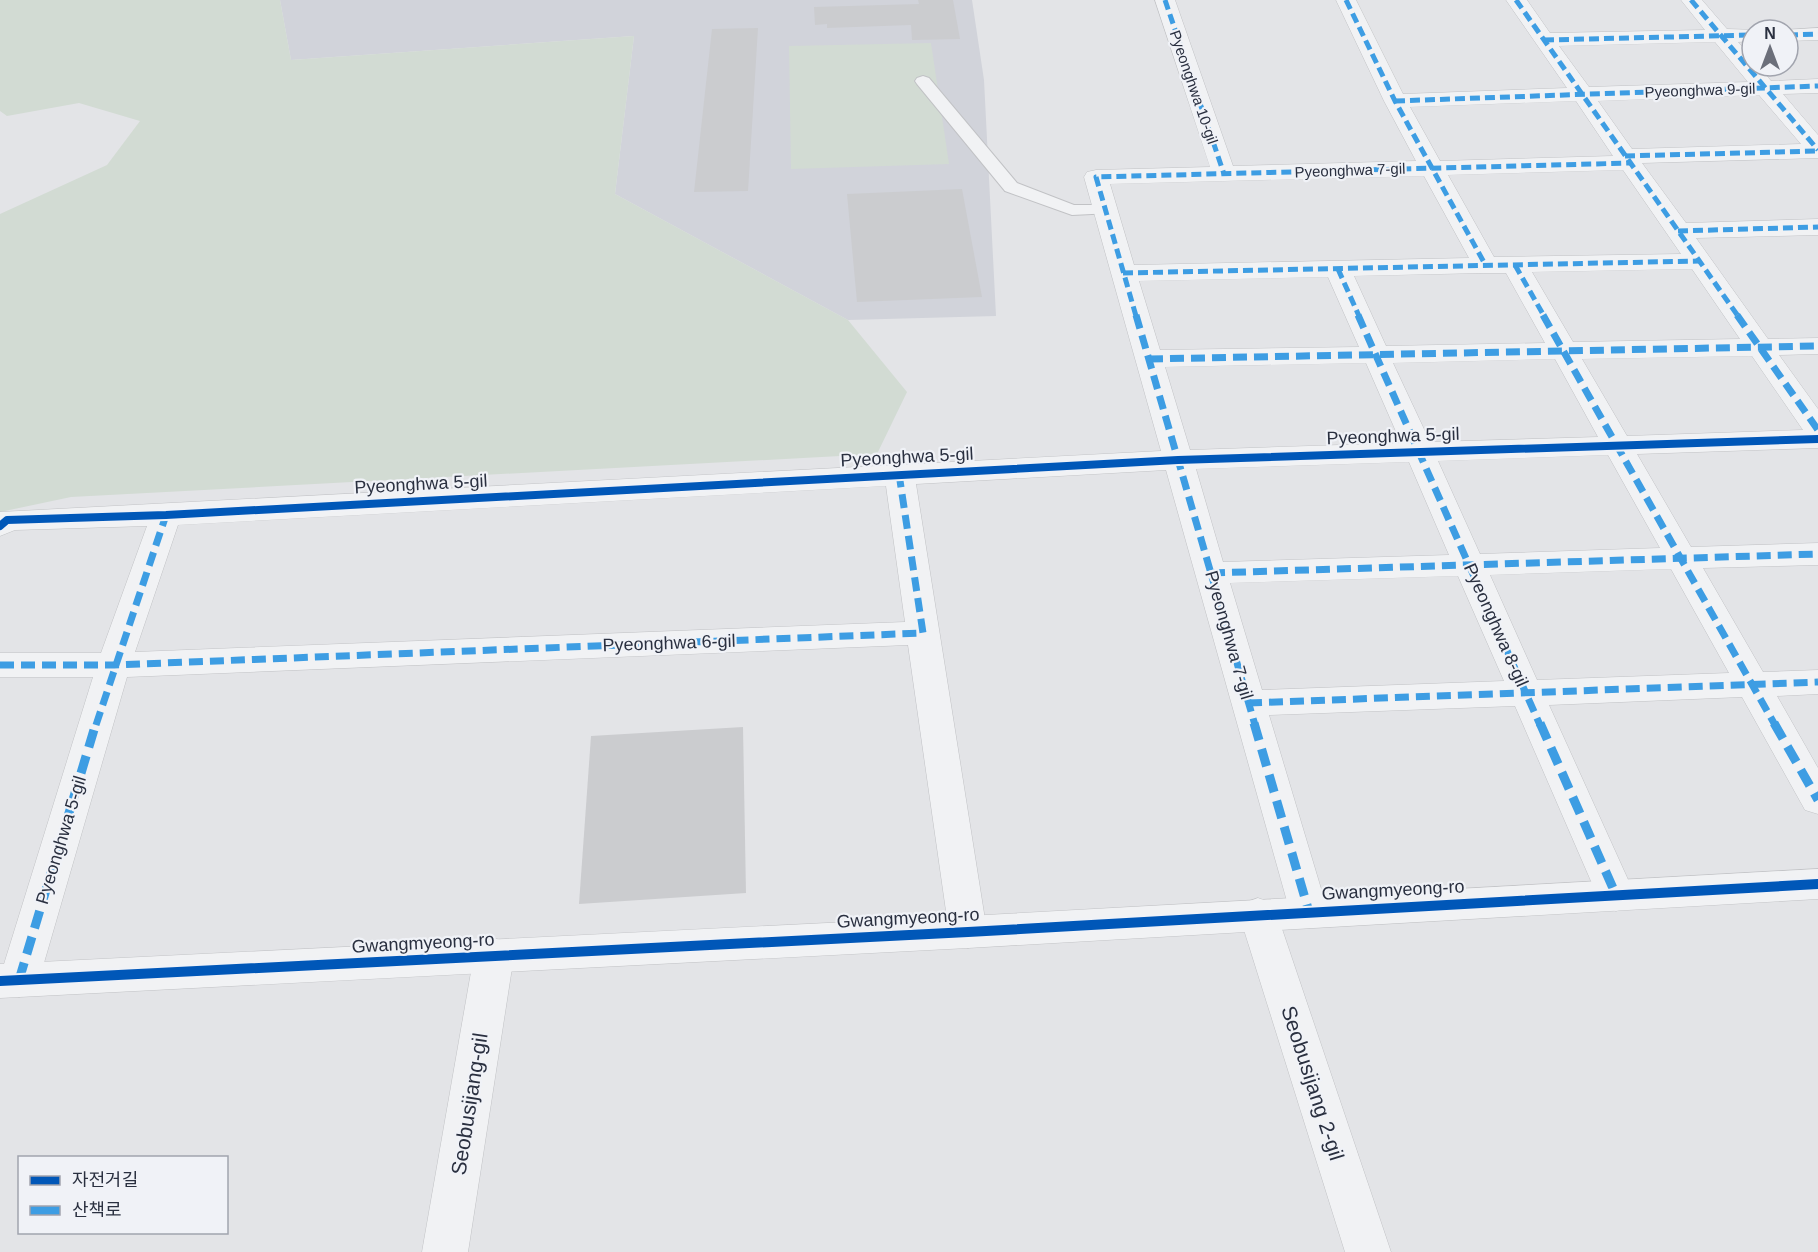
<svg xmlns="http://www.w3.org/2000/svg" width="1818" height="1252" viewBox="0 0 1818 1252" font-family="Helvetica,'Noto Sans KR',sans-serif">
  <rect width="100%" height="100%" fill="#e3e4e7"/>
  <!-- built -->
  <polygon fill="#d1d3da" points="280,0 972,0 984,80 996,316 848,320 615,194 634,36 291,60"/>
  <!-- green -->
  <g fill="#d2dbd3">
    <polygon points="0,0 280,0 291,60 634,36 615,194 848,320 907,392 877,454 71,497 0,512 0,214 107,165 140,121 79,103 7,116 0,111"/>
    <polygon points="931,43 949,164 791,169 789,46"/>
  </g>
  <!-- building -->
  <g fill="#cbcccf">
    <polygon points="918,0 953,0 960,39 912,40 911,25 827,28 827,24 815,25 814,7 919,4"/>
    <polygon points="758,28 748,191 694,192 712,29"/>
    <polygon points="962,189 982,297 857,302 847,194"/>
    <polygon points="743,727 746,893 579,904 591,736"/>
  </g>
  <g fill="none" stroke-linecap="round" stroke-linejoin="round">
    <defs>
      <polygon id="service" points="923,76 929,78 1017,183 1074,205 1112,205 1115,209 1112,213 1072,215 1005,191 917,84 915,81 917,78"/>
      <g id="minor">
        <path d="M1155,0H1175L1233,166L1416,161L1384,101L1336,0H1356L1403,94L1567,88L1506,0H1527L1550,33L1705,30L1681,0H1702L1727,29L1758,30H1752V41L1738,42L1752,58V66H1759L1771,81L1818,79V93L1783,94L1818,135V158L1642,163L1686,223L1818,219V235L1696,238L1768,339L1818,338V354L1779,355L1818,409V448L1637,454L1691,547L1818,543V565L1703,568L1763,672L1818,670V694L1777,696L1818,768V814L1805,810L1742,697L1549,705L1635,895L1630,906L1616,911L1602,906L1597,895L1515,706L1269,715L1328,912L1323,923L1309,928L1295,923L1290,912L1166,470L916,484L987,932L982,943L968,948L954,943L949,932L908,645L127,677L39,980L33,992L19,997L5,992L0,977L93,677H0V653H101L147,526L15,530L0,536V512L1161,451L1084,177L1087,172L1096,170L1210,167ZM1715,42L1748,82L1589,87L1559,46ZM1759,95L1801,144L1632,149L1598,101ZM1576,101L1613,156L1440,161L1410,107ZM1623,170L1681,254L1494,257L1448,175ZM1424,176L1469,258L1134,265L1110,184ZM1692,269L1740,339L1573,342L1532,272ZM1484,273H1506L1545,343L1386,346L1354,276ZM1328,277L1359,347L1160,350L1139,281ZM1752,356L1803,430L1627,436L1582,359ZM1555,359L1598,437L1430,442L1393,363ZM1366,363L1401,443L1190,450L1165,367ZM1608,455L1660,548L1480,554L1438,461ZM1409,462L1449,555L1223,562L1196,469ZM886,486L905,622L135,652L178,525ZM1671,569L1729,673L1537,680L1490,575ZM1458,576L1504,681L1262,690L1230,583Z"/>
        <polygon points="1818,28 1818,40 1788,41 1788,30 1782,30"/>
        <polygon points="1258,898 1272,903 1277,914 1391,1252 1345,1252 1239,914 1244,903"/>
        <polygon points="494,938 508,943 514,955 468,1252 422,1252 474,955 480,943"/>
      </g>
      <polygon id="tertiary" points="1818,869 1818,899 968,948 0,998 0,964 968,916"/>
    </defs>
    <!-- service casing -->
    <use href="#service" stroke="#c1c2c5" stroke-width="2"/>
    <!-- minor casing -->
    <use href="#minor" stroke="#c1c2c5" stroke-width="1"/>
    <!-- tertiary casing -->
    <use href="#tertiary" stroke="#c1c2c5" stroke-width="1"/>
    <!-- service -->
    <use href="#service" fill="#f1f2f4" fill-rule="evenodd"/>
    <!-- minor -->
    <use href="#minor" fill="#f1f2f4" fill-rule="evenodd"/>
    <!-- tertiary -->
    <use href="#tertiary" fill="#f1f2f4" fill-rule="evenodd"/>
    <!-- quiet-far2 -->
    <g stroke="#3d9de3" stroke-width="5" stroke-dasharray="10 5" stroke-linecap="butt">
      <polyline points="1165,0 1224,174"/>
      <polyline points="1346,0 1395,101 1486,266"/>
      <polyline points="1516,0 1738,316"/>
      <polyline points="1691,0 1818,150"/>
      <polyline points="1788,35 1818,34"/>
      <polyline points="1544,40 1752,35"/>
      <polyline points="1395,101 1818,86"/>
      <polyline points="1625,156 1818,151"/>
      <polyline points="1678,231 1818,227"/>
      <polyline points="1515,265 1544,316"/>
      <polyline points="1338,269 1359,316"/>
      <polyline points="1123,273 1699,261"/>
      <polyline points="1136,316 1096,177 1630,163"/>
    </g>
    <!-- quiet-far1 -->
    <g stroke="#3d9de3" stroke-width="7" stroke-dasharray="14 7" stroke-linecap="butt">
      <polyline points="1136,315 1255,725"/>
      <polyline points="1358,315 1540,725"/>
      <polyline points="1543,315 1775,725"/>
      <polyline points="1737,315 1818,430"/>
      <polyline points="1149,359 1818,346"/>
      <polyline points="1211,573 1818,554"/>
      <polyline points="0,665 114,665 923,633 899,474"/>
      <polyline points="1248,703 1818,682"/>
      <polyline points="96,725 166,515"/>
    </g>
    <!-- quiet -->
    <g stroke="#3d9de3" stroke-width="9" stroke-dasharray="18 9" stroke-linecap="butt">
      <polyline points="1254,723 1309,912"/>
      <polyline points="1540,723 1616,895"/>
      <polyline points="1774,723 1818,800"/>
      <polyline points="19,980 96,723"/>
    </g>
    <defs>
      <polyline id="cycleway-far1" points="0,526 7,520 166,515 1178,460 1818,439"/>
      <polyline id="cycleway" points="0,981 968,932 1818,884"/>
    </defs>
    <!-- cycleway-far1 casing -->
    <use href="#cycleway-far1" stroke="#f0f2f7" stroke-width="12"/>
    <!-- cycleway casing -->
    <use href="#cycleway" stroke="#f0f2f7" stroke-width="14"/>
    <!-- cycleway-far1 -->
    <use href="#cycleway-far1" stroke="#0057b8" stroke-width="8"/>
    <!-- cycleway -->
    <use href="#cycleway" stroke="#0057b8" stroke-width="10"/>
  </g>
  <g text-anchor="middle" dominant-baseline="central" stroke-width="4.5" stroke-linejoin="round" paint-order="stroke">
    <!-- far-street labels -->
    <g font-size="15" fill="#2a3040" stroke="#f0f2f7">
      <text transform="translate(1194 87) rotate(71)">Pyeonghwa 10-gil</text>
      <text transform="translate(1700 90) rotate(-2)">Pyeonghwa 9-gil</text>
      <text transform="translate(1350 170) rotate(-2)">Pyeonghwa 7-gil</text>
    </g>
    <!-- street labels -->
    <g font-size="18" fill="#2a3040" stroke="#f0f2f7">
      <text transform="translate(1393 436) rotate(-2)">Pyeonghwa 5-gil</text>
      <text transform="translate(907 457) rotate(-3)">Pyeonghwa 5-gil</text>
      <text transform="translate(421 484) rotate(-3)">Pyeonghwa 5-gil</text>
      <text transform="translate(1496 625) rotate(66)">Pyeonghwa 8-gil</text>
      <text transform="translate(1229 635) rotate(74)">Pyeonghwa 7-gil</text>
      <text transform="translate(669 643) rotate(-2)">Pyeonghwa 6-gil</text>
      <text transform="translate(61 840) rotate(-73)">Pyeonghwa 5-gil</text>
      <text transform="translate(1393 890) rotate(-3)">Gwangmyeong-ro</text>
      <text transform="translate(908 918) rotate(-3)">Gwangmyeong-ro</text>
      <text transform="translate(423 943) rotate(-3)">Gwangmyeong-ro</text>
    </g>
    <!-- near-street labels -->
    <g font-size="21" fill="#2a3040" stroke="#f0f2f7">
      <text transform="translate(1313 1083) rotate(72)">Seobusijang 2-gil</text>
      <text transform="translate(469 1104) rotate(-81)">Seobusijang-gil</text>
    </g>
  </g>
  <!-- legend -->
  <rect x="18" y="1156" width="210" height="78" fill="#f0f2f7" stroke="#a1a4ae" stroke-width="1.5"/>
  <rect x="30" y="1176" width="30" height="9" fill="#0057b8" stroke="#a1a4ae" stroke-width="1.5"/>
  <text x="72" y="1186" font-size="18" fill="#2a3040">자전거길</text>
  <rect x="30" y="1206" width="30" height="9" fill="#3d9de3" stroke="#a1a4ae" stroke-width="1.5"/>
  <text x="72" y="1216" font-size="18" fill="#2a3040">산책로</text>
  <!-- north arrow -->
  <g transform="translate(1770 48)"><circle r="28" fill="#f0f2f7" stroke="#a1a4ae" stroke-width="1.5"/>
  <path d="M0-4.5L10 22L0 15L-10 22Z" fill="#6b6f7a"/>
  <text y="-9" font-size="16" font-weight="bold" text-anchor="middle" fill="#2a3040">N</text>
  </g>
</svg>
